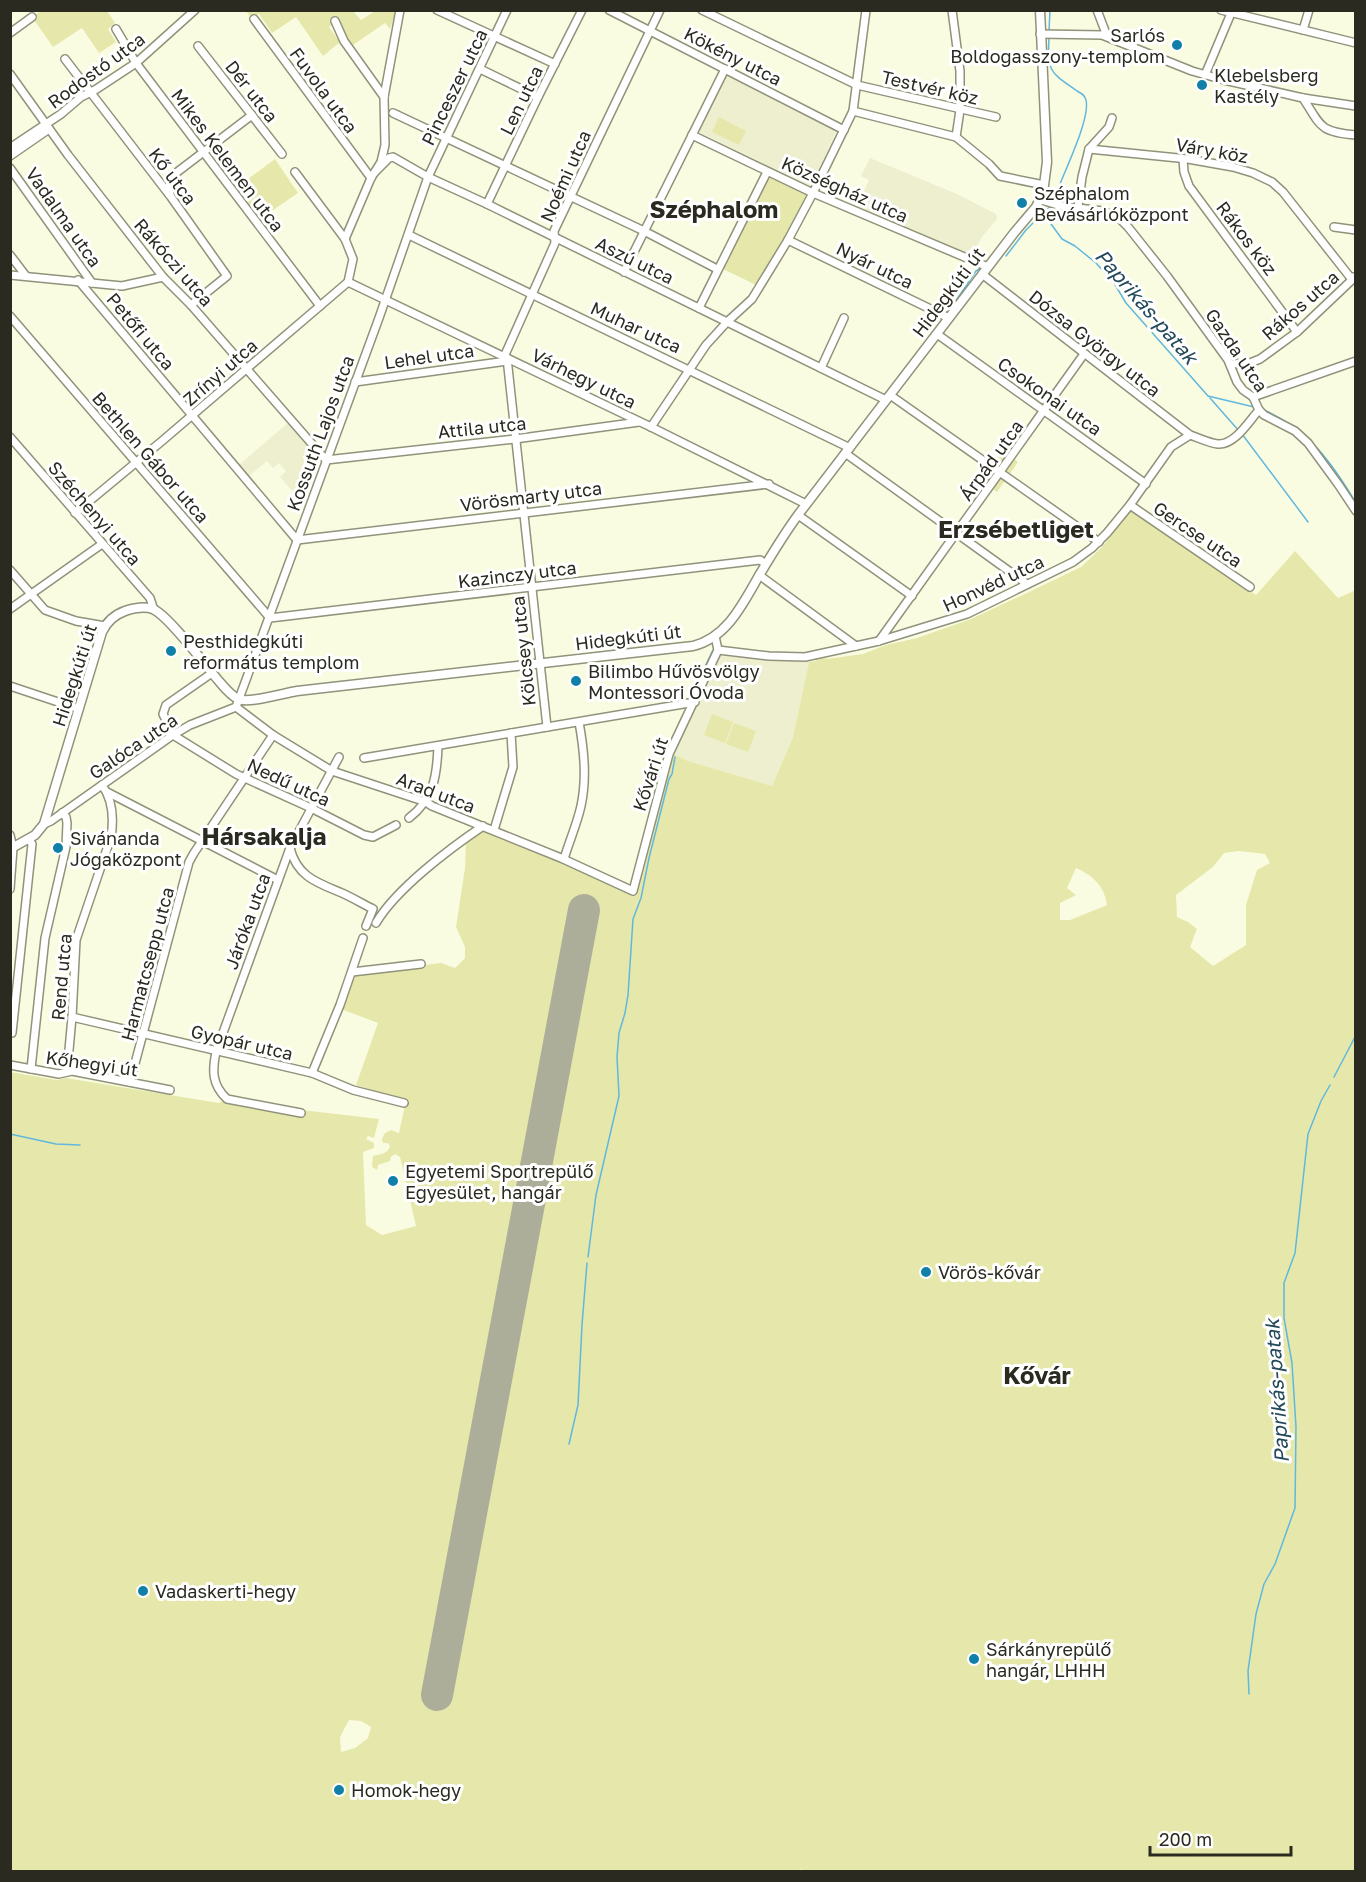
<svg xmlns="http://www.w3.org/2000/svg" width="1366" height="1882" viewBox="0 0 1366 1882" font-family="'Golos Text',sans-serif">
  <rect width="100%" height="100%" fill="#fafce2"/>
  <!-- built -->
  <g fill="#edefce">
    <polygon points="727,74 837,130 811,186 699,132"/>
    <polygon points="870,158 957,194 996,214 997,219 981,238 973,256 857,207 869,180 861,176"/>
    <polygon points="289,422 320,459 302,502 280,477 286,471 279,463 273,468 267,461 249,476 239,465"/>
    <polygon points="720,656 809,662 793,737 772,786 688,761 672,753"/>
  </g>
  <!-- green -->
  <g fill="#e6e8ab" fill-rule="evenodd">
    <polygon points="41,11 107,11 115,23 108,29 116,42 99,53 82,28 53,47 32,17"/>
    <polygon points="246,11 353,11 361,20 375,11 396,11 390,29 385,23 353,45 337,21 329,27 340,42 323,56 296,17 272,33 259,14 252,19"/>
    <polygon points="719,117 746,131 739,145 712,132"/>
    <polygon points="275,159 298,193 260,219 237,187"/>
    <polygon points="769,176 808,195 785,238 756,285 721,268"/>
    <polygon points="1003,450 1018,462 997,492 981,481"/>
    <path d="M1131,510L1256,595L1295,551L1338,598L1356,590L1355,1871L802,1872L801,1869L794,1872L11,1871L10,1072L57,1080L66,1078L219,1103L227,1098L302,1110L379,1119L374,1138L368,1136L366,1139L374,1143V1148L363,1152L366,1225L382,1235L416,1226L400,1157L395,1154L391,1157L390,1161L378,1165L377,1170L372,1167L373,1156C380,1154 388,1154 390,1146L388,1143H383L382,1139L385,1133L391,1130L399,1133L406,1101L356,1085L378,1023L341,1009L353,974L441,963L455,968L465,958V947L456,927L465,868L466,842L471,837L483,828L634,894L672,753L688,761L772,786L793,737L809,662L816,661L812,657L824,655L826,659L863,654L886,645L917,638L971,619L1031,591L1081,567L1102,547ZM1239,851L1265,854L1270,863L1257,870L1246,905V945L1213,966L1190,947L1197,929L1188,922L1177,917L1176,895L1213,867L1224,853ZM1076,868C1093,876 1104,885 1107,905L1070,920H1060V903L1076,895L1067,888ZM349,1720L361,1721L371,1727L368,1738L355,1748L341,1752L340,1737Z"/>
    <polygon points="712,714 733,722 725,743 704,735"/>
    <polygon points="734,723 756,731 748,752 726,744"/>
  </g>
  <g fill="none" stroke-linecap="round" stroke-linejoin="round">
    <!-- stream -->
    <g stroke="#61b7de" stroke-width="1.5">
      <polyline points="1049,31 1050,10"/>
      <path d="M1049,38C1047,72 1050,72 1077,91C1081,93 1085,95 1086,100C1091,120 1060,180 1053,202"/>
      <polyline points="1051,206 1043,213 1062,239 1075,246 1096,263 1114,283 1126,303 1208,396 1254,407"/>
      <polyline points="1006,256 1026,230 1042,214"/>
      <polyline points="947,314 976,271 981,268"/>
      <polyline points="1210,398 1239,431"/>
      <path d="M1264,410C1308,429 1332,463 1356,503"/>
      <polyline points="1242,434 1308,522"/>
      <polyline points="826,472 836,458"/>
      <polyline points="804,500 820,480"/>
      <polyline points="780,535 796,511"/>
      <polyline points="733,611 748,587"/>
      <polyline points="691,696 713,650"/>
      <polyline points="1334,1077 1356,1035"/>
      <polyline points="10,1134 56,1144 80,1145"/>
      <polyline points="588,1257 596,1195 619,1096 617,1057 619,1033 625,1013 628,995 633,919 641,898 649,858 669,779 672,774 675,757"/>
      <polyline points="569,1444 578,1405 582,1325 587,1263"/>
      <polyline points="1249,1694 1248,1671 1256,1614 1264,1584 1275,1564 1295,1508 1296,1427 1292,1363 1284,1318 1284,1283 1295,1253 1308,1134 1321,1101 1330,1085"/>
    </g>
    <!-- runway -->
    <polyline stroke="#adae9a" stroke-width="32" points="437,1695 584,910"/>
    <defs>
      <g id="minor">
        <polyline points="437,10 555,64"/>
        <polyline points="609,10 844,130"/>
        <polyline points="702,10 857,85 996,117"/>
        <polyline points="952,10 960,71 960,110 956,137"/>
        <polyline points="1097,10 1107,36"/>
        <polyline points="1221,10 1356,43"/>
        <polyline points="254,19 371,178"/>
        <polyline points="335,21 344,41 384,97"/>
        <polyline points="116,29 136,63 320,306"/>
        <polyline points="1303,30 1309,10"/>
        <polyline points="10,33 32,17"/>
        <polyline points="1040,34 1102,35 1192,71 1224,80 1303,98 1356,106"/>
        <polyline points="198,46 282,154"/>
        <polyline points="65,59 171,197 227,276 191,305"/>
        <polyline points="480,69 538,97"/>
        <polyline points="10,74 68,155 163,277 191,305 326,460"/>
        <polyline points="1205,75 1232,11"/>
        <path d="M1303,98C1321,126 1319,132 1356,135"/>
        <polyline points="853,111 956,137 989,164 1000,176 1044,185"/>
        <polyline points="393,113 644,231 717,269"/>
        <polyline points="692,135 813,193 988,267"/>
        <polyline points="10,148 61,114 81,97 95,90 136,63 195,10"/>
        <polyline points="1089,149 1188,159 1233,167 1253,173 1272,182 1283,192 1350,277 1355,277"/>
        <polyline points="10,156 49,129"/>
        <polyline points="1183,159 1184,172 1189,186 1297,332"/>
        <polyline points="10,168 92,283"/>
        <polyline points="375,172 389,158 393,157 428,177 487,204 886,400"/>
        <polyline points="170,195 169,186 172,176 252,115"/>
        <polyline points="1041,200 1061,206 1103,211 1119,218 1128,227 1167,276 1228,360 1237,382 1243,390 1253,397 1259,410 1264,415 1295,431 1308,443 1338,484 1356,511"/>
        <polyline points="487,204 538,97 582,10"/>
        <polyline points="1078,207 1082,177 1089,149 1109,127 1112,118"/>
        <polyline points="1334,227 1356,230"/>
        <polyline points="409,235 850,448"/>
        <polyline points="345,239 371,178 381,162 385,145 384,97 400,10"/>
        <polyline points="788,240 949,318"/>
        <polyline points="10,255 26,276"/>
        <polyline points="624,272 725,69"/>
        <path d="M982,274L1190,435C1199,438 1209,443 1218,444C1235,445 1249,421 1259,410"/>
        <polyline points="10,275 122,286 163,277"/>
        <polyline points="78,280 297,540"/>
        <polyline points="348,282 651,427 806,504"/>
        <polyline points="699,308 767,172"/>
        <polyline points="10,316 270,618"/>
        <polyline points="937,334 1146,484"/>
        <polyline points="504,357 555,243 554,231 660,10"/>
        <polyline points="507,358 547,727"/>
        <polyline points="1230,364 1250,363 1260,359 1297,332 1355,277"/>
        <polyline points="821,368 844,318"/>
        <polyline points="355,382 507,361"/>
        <polyline points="890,395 1099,542"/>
        <polyline points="1253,397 1356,361"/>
        <polyline points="651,427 706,345 727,322 752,299 788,240 813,193 853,111 866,10"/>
        <polyline points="10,437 150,598 154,610"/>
        <polyline points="845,453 1027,584"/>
        <polyline points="326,460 515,439 639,422"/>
        <polyline points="1130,505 1250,587"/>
        <polyline points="75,513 162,441 348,282 353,259 345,239 295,172"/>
        <polyline points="798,515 912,596"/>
        <polyline points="297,540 769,484"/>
        <polyline points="10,570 45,610 76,621 105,626"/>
        <polyline points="759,575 856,646"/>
        <polyline points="10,609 102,544"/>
        <polyline points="270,618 760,560 766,564"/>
        <polyline points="879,641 1084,354"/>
        <polyline points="718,650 769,656 805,657 879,641 967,614 1073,562 1092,548 1107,533 1130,505 1171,447 1190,435"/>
        <polyline points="212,673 166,705 163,714 173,735 236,774 311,808 364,835 373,837 396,825"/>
        <polyline points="10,686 79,709"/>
        <polyline points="236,707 273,735 332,771 426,802 432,806 561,858 633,891 669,754 718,650 715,636"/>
        <polyline points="364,758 695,702"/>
        <polyline points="107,792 278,880"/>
        <path d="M409,818C434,799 437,775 438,746"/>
        <polyline points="44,824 51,821 173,735 190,725 236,707 379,318 428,177 507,10"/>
        <polyline points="494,830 513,767 511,733"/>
        <polyline points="10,835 13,848 10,889"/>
        <path d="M290,848C297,877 318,883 342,893C353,898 363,904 373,909L366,926"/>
        <path d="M564,859C569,842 577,824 581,806C587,778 584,750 579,722"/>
        <path d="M376,923C396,889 449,849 483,826"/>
        <polyline points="352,972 421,964"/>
        <polyline points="72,1017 312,1073 353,1090 404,1103"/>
        <polyline points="12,1033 32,844 29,839"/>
        <polyline points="10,1065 59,1074 72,1071 170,1090"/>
        <polyline points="31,1069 45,938 66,847 67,823 66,817 62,813"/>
        <path d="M67,1072L72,1017L76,940L111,837C114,818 113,800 102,785"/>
        <polyline points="312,1073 340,1005 363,938"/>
        <polyline points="130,1082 189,862 194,853 273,735"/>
        <path d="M301,1113L227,1099C212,1085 212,1071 216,1052L290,848L339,757"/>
      </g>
      <path id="major" d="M10,849L35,835L44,824L102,632C107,621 114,615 125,611C134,608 144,606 153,609C169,616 205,665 218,680C224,687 230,695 238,699C248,704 284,693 297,691L693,646C728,637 743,603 760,574C772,554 784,534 798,515L1014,233L1036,207L1043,193L1047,162L1040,10"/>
    </defs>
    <!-- minor casing -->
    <use href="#minor" stroke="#91927b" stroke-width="10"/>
    <!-- major casing -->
    <use href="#major" stroke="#91927b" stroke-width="11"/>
    <!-- minor -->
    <use href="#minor" stroke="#fff" stroke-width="7"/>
    <!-- major -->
    <use href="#major" stroke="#fff" stroke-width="8"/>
  </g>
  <!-- markers -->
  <g fill="#1180a8" stroke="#fff" stroke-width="2">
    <circle cx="1177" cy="45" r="6"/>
    <circle cx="1202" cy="85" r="6"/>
    <circle cx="1022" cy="203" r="6"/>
    <circle cx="171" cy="651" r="6"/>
    <circle cx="576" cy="681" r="6"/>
    <circle cx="58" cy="848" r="6"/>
    <circle cx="393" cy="1181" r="6"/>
    <circle cx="926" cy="1272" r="6"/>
    <circle cx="143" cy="1591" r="6"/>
    <circle cx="974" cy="1659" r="6"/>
    <circle cx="339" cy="1790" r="6"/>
  </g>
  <g text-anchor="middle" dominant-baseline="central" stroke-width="6" stroke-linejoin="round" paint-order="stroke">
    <!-- poi labels -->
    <g font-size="18" fill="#2a2a20" stroke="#fff" text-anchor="start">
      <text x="1165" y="35" text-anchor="end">Sarlós<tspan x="1165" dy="21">Boldogasszony-templom</tspan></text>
      <text x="1214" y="75">Klebelsberg<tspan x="1214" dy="21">Kastély</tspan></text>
      <text x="1034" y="193">Széphalom<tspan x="1034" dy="21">Bevásárlóközpont</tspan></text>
      <text x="183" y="641">Pesthidegkúti<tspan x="183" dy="21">református templom</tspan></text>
      <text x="588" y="671">Bilimbo Hűvösvölgy<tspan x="588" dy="21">Montessori Óvoda</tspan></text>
      <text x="70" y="838">Sivánanda<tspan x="70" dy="21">Jógaközpont</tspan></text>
      <text x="405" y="1171">Egyetemi Sportrepülő<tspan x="405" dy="21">Egyesület, hangár</tspan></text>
      <text x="938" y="1272">Vörös-kővár</text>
      <text x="155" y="1591">Vadaskerti-hegy</text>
      <text x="986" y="1649">Sárkányrepülő<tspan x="986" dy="21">hangár, LHHH</tspan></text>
      <text x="351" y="1790">Homok-hegy</text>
    </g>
    <!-- street labels -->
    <g font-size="18" fill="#2a2a20" stroke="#fff">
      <text transform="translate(733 56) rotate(27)">Kökény utca</text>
      <text transform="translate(96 70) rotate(-36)">Rodostó utca</text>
      <text transform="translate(454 87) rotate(-64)">Pinceszer utca</text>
      <text transform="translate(930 87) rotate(13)">Testvér köz</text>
      <text transform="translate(324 90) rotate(54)">Fuvola utca</text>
      <text transform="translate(252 91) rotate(52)">Dér utca</text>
      <text transform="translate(521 100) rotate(-64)">Len utca</text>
      <text transform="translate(1212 150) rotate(10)">Váry köz</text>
      <text transform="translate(228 160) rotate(53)">Mikes Kelemen utca</text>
      <text transform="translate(173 176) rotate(53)">Kő utca</text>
      <text transform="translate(565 176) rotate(-66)">Noémi utca</text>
      <text transform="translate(845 189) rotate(24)">Községház utca</text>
      <text transform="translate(64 217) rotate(55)">Vadalma utca</text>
      <text transform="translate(1247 238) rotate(53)">Rákos köz</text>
      <text transform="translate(635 260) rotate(26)">Aszú utca</text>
      <text transform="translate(174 262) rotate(49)">Rákóczi utca</text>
      <text transform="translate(875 265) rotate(26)">Nyár utca</text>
      <text transform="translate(948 292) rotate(-53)">Hidegkúti út</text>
      <text transform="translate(1300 305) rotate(-41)">Rákos utca</text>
      <text transform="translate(636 327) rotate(25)">Muhar utca</text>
      <text transform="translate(141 331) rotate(50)">Petőfi utca</text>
      <text transform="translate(1095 343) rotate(38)">Dózsa György utca</text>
      <text transform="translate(1237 350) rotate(56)">Gazda utca</text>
      <text transform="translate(429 356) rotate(-8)">Lehel utca</text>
      <text transform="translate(220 372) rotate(-41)">Zrínyi utca</text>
      <text transform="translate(584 378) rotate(26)">Várhegy utca</text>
      <text transform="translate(1050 396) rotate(35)">Csokonai utca</text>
      <text transform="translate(482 427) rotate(-6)">Attila utca</text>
      <text transform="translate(320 433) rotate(-70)">Kossuth Lajos utca</text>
      <text transform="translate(151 457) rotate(49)">Bethlen Gábor utca</text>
      <text transform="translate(991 460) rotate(-54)">Árpád utca</text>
      <text transform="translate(531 496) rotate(-7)">Vörösmarty utca</text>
      <text transform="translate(95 513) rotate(49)">Széchenyi utca</text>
      <text transform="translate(1198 534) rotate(34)">Gercse utca</text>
      <text transform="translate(517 574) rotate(-7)">Kazinczy utca</text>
      <text transform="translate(993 583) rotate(-25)">Honvéd utca</text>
      <text transform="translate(628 637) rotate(-7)">Hidegkúti út</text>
      <text transform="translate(523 651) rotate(-96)">Kölcsey utca</text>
      <text transform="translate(74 675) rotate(-72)">Hidegkúti út</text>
      <text transform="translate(133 746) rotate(-34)">Galóca utca</text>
      <text transform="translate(650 774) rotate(-72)">Kővári út</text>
      <text transform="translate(289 782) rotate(25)">Nedű utca</text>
      <text transform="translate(436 792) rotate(21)">Arad utca</text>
      <text transform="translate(247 921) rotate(-70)">Járóka utca</text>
      <text transform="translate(147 964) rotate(-75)">Harmatcsepp utca</text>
      <text transform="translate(61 977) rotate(-85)">Rend utca</text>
      <text transform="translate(242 1042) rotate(13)">Gyopár utca</text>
      <text transform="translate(92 1063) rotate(8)">Kőhegyi út</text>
    </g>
    <!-- water labels -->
    <g font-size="20" font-style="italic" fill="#23495a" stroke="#fff">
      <text transform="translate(1147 306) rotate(49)">Paprikás-patak</text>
      <text transform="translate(1276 1391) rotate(-94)">Paprikás-patak</text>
    </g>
    <!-- district labels -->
    <g font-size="24" font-weight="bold" fill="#2a2a20" stroke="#fff">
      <text x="714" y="208">Széphalom</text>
      <text x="1016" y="528">Erzsébetliget</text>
      <text x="264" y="835">Hársakalja</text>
      <text x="1037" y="1374">Kővár</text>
    </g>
  </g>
  <!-- border -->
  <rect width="1366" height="1882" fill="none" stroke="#2a2a20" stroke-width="24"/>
  <!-- scale -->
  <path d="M1150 1846v9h141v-9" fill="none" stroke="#2a2a20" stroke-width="3"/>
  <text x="1159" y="1846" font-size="18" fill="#2a2a20" stroke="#ffffff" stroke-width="4.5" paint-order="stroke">200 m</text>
</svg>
